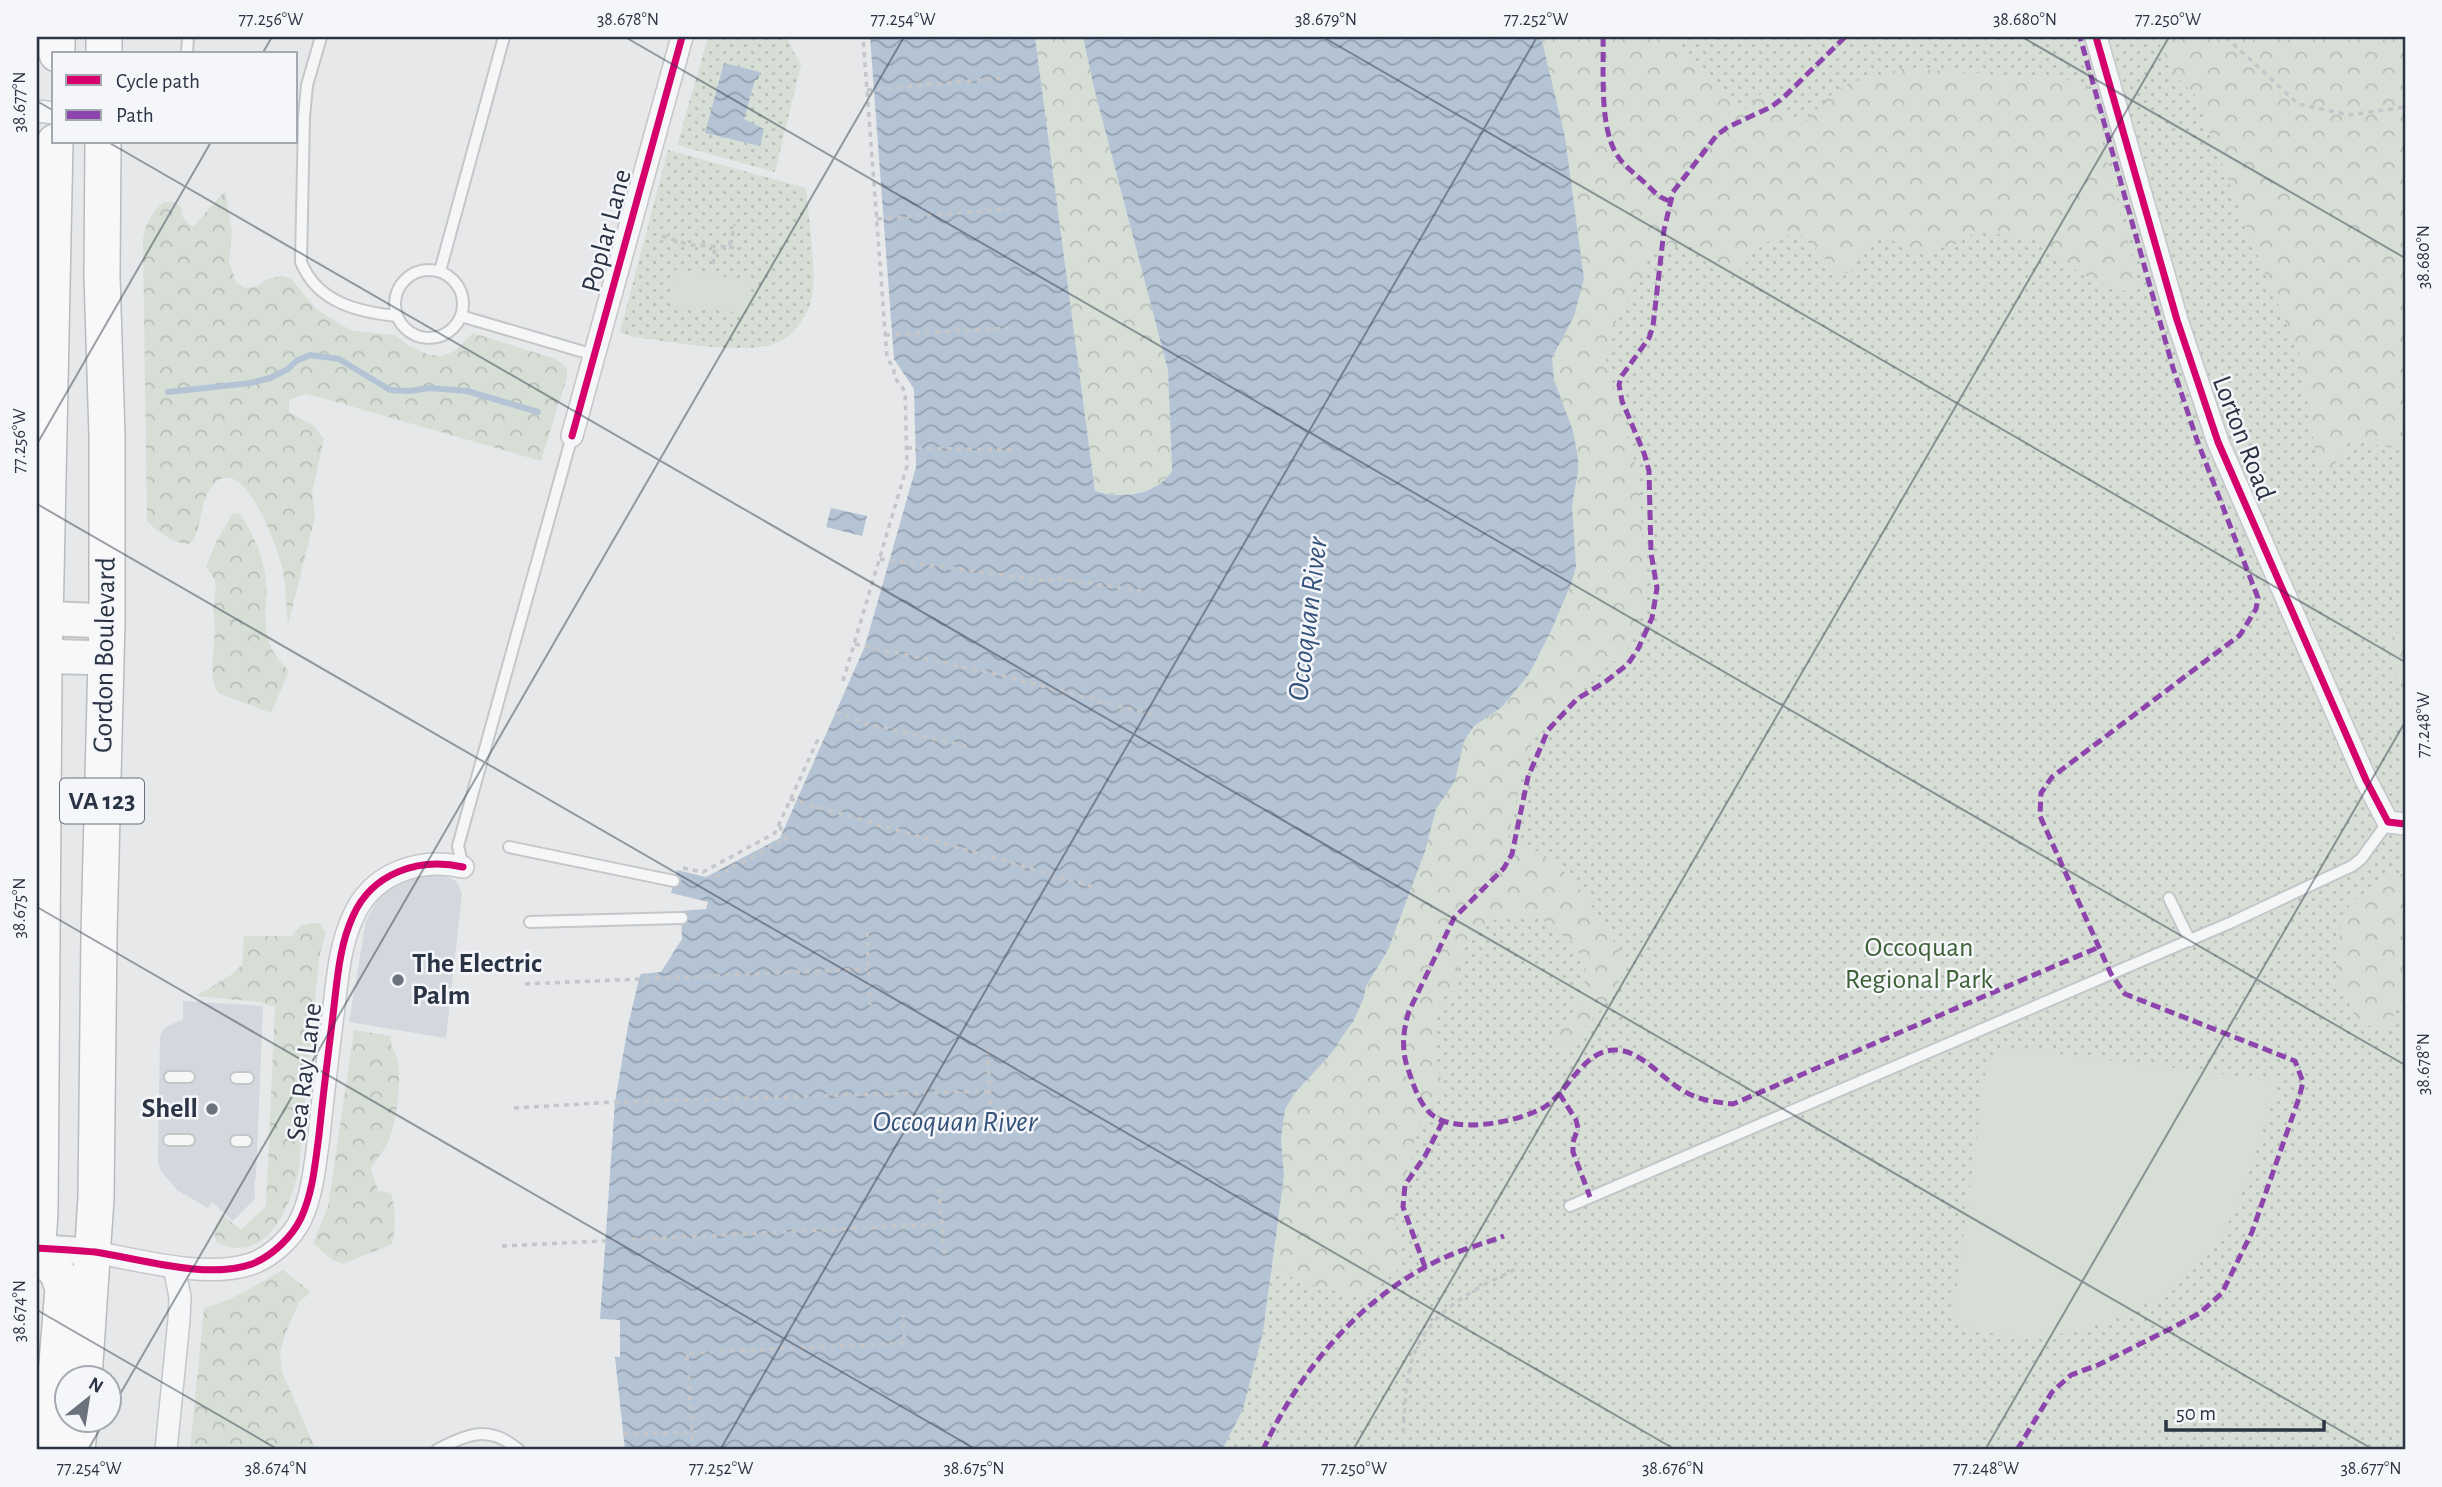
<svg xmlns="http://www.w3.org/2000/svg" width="2442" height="1487" viewBox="0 0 2442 1487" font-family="'Alegreya Sans',sans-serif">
  <defs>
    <pattern id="grass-dots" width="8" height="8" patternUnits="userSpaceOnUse" patternTransform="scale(1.75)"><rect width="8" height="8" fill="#d6ded6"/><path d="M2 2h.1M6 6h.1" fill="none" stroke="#b8bfb9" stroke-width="1.8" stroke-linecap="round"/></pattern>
    <pattern id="forest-crowns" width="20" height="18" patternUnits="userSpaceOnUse" patternTransform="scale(1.75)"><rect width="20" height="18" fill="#d6ded6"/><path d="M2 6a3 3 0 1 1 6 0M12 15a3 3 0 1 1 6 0" fill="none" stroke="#b8bfb9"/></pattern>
    <pattern id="water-waves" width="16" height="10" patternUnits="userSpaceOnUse" patternTransform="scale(1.75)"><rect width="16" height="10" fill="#b4c4d5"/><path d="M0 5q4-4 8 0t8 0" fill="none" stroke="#93a0af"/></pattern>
  </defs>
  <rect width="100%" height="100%" fill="#e6e8ea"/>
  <!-- built -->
  <g fill="#d4d7dd">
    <polygon points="442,874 456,881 462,893 446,1038 349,1022 366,921 382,892 405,876"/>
    <polygon points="183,1001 263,1006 256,1175 254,1187 255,1199 233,1221 212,1202 208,1208 177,1190 161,1171 158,1162 160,1037 164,1028 183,1019"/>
  </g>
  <!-- grass -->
  <g fill="url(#grass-dots)">
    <polygon points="708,37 786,37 801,65 775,172 677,145"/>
    <polygon points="1541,37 2405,37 2405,1450 1222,1450 1263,1332 1284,1176 1575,210"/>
    <path d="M668,150L806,188C808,215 818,277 811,301C808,314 795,333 783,340C751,358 670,341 633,337L620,332Z"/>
  </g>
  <!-- forest -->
  <g fill="url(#forest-crowns)">
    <path d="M1035,37H1083L1094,88L1168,370L1172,471C1155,496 1122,498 1095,491Z"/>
    <path d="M1541,37H1674L1742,112L1763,92C1776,109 1783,122 1807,120L1827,98L1849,83L1906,68L2068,80L2088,86L2139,284L2125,291L2102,284L2066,265L2035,238L1975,232L1959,243L1919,254L1888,238L1874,236L1850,273H1839L1801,234L1773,237L1752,255L1737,274H1724L1693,244L1674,247L1652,243L1645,273L1623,306L1610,334L1606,360L1639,477L1645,589L1641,617L1627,651L1561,705L1536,736L1525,761L1507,844C1514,846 1522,846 1529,848C1569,860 1608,930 1627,965C1614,997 1590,1024 1565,1048L1554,1046L1553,1036C1566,1026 1575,1013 1580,997C1583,987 1587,976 1585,966C1584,961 1581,956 1578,951C1550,902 1473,903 1459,963C1457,971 1459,982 1459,990L1441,995L1435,1036L1437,1068L1443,1084L1442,1094L1431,1104L1412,1147L1411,1163L1399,1191L1394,1211L1401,1263L1396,1272L1360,1300L1355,1296L1297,1281L1273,1264L1284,1176L1281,1139L1285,1110L1294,1094L1329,1056L1364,997L1366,986L1388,950L1425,851L1436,809L1455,781L1464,741L1474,726L1490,717L1529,674L1550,633L1571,584L1576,567L1572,505L1578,472L1573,431L1554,380L1552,358L1574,316L1565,137Z"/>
    <polygon points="2156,37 2405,37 2405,442 2390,448 2350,439 2342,455 2330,470 2318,466 2299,352 2263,269 2195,95 2175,76"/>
    <path d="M225,191L232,233L229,262L236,282L245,288L258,286L263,281L272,278L282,276L291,279L316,309L343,326L354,331L395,335L409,346L427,354L442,356L455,351L473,333L556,359L567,368V377L541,461L322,398L305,394L289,400V412L314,426L324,439L312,493L315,517L288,624C285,603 287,581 280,560C275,542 242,451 213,485C198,502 204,528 190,544C174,544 158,532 147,521L143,239C146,223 151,213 164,202H175L181,207C181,217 185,222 193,227Z"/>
    <path d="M233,513L240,514C250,528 259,547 263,564C274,607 250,634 289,671L271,713L218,693C207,673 215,651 215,629C215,622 213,614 214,607C215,587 220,584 206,567L216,542Z"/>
    <polygon points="2405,626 2405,696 2393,667 2388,641"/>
    <polygon points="2405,874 2405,958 2401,987 2402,999 2386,1030 2358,1023 2335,973 2342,918 2353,900 2372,892 2389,875"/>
    <path d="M312,923L320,924L326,932L319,958L299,1168C291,1206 267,1266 217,1243C212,1231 216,1225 222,1214L241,1230L266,1206L275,1007L260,1002L196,996L231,975L242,965L244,936H292L301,925Z"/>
    <path d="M354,1030L391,1036C390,1051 396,1051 398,1062C401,1081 397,1122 389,1140C385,1150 376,1159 371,1168L378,1191L391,1193C396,1209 396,1228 392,1244L343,1264L331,1259L313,1243L328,1207Z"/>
    <path d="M283,1270L311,1292L299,1302L285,1335L280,1353L282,1372L316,1450H190L204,1308C233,1301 257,1284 283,1270Z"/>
  </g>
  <!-- garden -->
  <g fill="#d6ded6">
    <polygon points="675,270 749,280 745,314 670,304"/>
    <path d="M2004,1047L2279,1081C2260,1131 2250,1185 2224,1231C2187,1294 2102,1335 2030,1337C2003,1337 1978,1330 1952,1323L1987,1060Z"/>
  </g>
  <!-- water -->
  <g fill="url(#water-waves)">
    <path d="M870,37H1035L1095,491C1122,499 1155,496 1172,471L1168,370L1094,88L1083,37H1541L1565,137L1584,279L1574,316L1552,358L1554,380L1573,431L1578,458V472L1572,505L1576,567L1571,584L1550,633L1529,674L1502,707L1474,726L1464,741L1455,781L1436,809L1425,851L1388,950L1366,986L1364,997L1354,1020L1329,1056L1294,1094L1285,1110L1281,1139L1284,1176L1263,1332L1243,1409L1222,1450H625L615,1357H620V1320L600,1319L615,1102L628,1026L639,979L641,974L661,972L682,939L681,911L706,909L708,902L671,893L677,870L706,877L780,838L865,646L916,467L914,389L894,359Z"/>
    <polygon points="724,63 760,72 758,80 755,80 744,119 764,129 760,146 705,133"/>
    <polygon points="831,508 867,516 862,536 826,527"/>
  </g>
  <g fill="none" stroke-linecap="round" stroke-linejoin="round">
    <!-- stream -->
    <polyline stroke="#b4c4d5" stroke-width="6" points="168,392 251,383 270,378 288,369 296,361 310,355 339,359 390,390 409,391 430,388 467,391 538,412"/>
    <defs>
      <g id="service">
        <path d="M321,37L307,85L304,117L301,262C317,302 357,312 397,316"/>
        <polyline points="187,54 188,37"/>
        <circle cx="429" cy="304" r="34"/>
        <polyline points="440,271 504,37"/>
        <polyline points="461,316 594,355"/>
        <polyline points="509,847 674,881"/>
        <polyline points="463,867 458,846 572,436"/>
        <polyline points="2169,898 2190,941"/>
        <polyline points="530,922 682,918"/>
        <polyline points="170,1077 189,1077"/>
        <polyline points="236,1078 248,1078"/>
        <polyline points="169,1140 189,1140"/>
        <polyline points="236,1141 246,1141"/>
        <polyline points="1570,1206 2232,922 2352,866 2361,859 2388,822"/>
        <path d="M437,1450C468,1433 490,1425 519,1450"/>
      </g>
      <g id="minor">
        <polyline points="2096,37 2177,320 2218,442 2366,780 2388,822 2405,824"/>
        <polyline points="37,111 54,113"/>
        <polyline points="572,436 682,37"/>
        <path d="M94,1252C139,1260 206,1279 251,1264C271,1257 292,1238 301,1219C313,1193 315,1164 319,1136C323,1096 328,1055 333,1015C337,983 339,947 353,917C372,873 419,857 463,867"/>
        <polyline points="166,1450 179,1320 180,1297 174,1267"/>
      </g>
      <polyline id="tertiary" points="37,1248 94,1252"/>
      <g id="primary">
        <polyline points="37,618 107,621"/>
        <polyline points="37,656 106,658"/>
      </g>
      <g id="trunk">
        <polyline points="57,54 57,37"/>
        <polyline points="104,54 104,37"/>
        <polyline points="38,1248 58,1274 63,1288 50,1450"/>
        <polyline points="37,1262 40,1211 44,672 55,142"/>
        <polyline points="84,1378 96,1198 99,934 107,621 107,435 102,276 103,142"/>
        <polyline points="77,1450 80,1420"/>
      </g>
    </defs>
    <!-- service casing -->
    <use href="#service" stroke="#c4c6c8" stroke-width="14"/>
    <!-- minor casing -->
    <use href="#minor" stroke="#c4c6c8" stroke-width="24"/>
    <!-- tertiary casing -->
    <use href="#tertiary" stroke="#c4c6c8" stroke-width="30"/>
    <!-- primary casing -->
    <use href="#primary" stroke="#c2c5c8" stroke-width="37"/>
    <!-- trunk casing -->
    <use href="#trunk" stroke="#b8bbbf" stroke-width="38"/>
    <!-- path -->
    <g stroke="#c5c6ca" stroke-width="3.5" stroke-dasharray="5 5" stroke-linecap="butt">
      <polyline points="2226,37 2298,104 2349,115 2405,107"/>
      <polyline points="867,90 1006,78"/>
      <polyline points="877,219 1010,209"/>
      <polyline points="662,236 690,245 729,247 735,224"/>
      <polyline points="729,247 741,249"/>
      <polyline points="713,264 715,246"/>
      <polyline points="885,335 1008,328"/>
      <polyline points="907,448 1014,450"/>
      <polyline points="880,559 1049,581 1055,578 1141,591"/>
      <polyline points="855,644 996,674 1153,715"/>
      <polyline points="843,681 907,466 905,391 894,377 894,369 887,358 863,37"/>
      <polyline points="836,712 863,723 970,747"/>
      <polyline points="790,799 1097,888"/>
      <polyline points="683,868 703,872 775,833 819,737"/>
      <polyline points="715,877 786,839 779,825"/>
      <polyline points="867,932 870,1005"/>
      <polyline points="525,984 868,969"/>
      <polyline points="988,1050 991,1133"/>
      <polyline points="514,1108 615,1102 989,1091"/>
      <polyline points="939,1189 945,1260"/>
      <polyline points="502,1246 942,1224"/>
      <path d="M1403,1433C1405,1411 1405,1389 1410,1367C1423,1313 1472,1290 1518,1268"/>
      <polyline points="623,1434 700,1432"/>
      <polyline points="693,1450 687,1353 905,1343 903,1315"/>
    </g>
    <!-- service -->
    <use href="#service" stroke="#f5f6f7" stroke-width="10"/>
    <!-- minor -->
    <use href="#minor" stroke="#f5f6f7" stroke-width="21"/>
    <!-- tertiary -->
    <use href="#tertiary" stroke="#f5f6f7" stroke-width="26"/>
    <!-- primary -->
    <use href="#primary" stroke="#f8f8f8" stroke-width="33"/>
    <!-- trunk -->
    <use href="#trunk" stroke="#f8f8f8" stroke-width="35"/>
    <!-- quiet -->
    <g stroke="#8e44ad" stroke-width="5" stroke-dasharray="10 5" stroke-linecap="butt">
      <path d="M1603,37C1604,70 1599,127 1617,155C1624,166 1634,173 1644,182C1652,189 1658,198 1670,201"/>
      <path d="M1845,37L1783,98L1771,107L1728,127L1717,135L1673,192L1664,230L1653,326L1649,338L1621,377L1619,385L1622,401L1644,453L1649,471L1651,553L1657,588L1652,618L1638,649L1628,664L1605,682L1577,699L1548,730L1528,777L1512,854L1504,868L1454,918L1409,1011C1403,1030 1401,1050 1408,1069C1413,1083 1418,1101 1429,1112C1451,1136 1521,1122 1546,1106C1569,1090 1583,1051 1614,1050C1640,1049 1661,1078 1682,1090C1698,1100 1714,1102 1733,1104L2099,947"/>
      <polyline points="1559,1093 1576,1120 1578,1128 1573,1142 1573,1152 1590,1197"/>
      <polyline points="1425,1267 1403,1207 1405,1185 1425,1156 1443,1121"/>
      <path d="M1263,1450C1299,1371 1360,1298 1439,1260C1459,1250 1483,1244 1504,1236"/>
      <polyline points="2017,1450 2052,1392 2071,1375 2098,1365 2170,1329 2200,1313 2222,1293 2252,1232 2299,1098 2303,1082 2295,1061 2125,994 2111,974 2040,816 2041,793 2052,777 2240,635 2256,609 2258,598 2197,440 2173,368 2080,37"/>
    </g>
    <defs>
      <g id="cycleway">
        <polyline points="2096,37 2177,320 2218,442 2366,780 2388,822 2405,824"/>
        <polyline points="572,436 682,37"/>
        <path d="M37,1248C56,1249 76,1250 95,1252C141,1259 207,1280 252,1264C272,1256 292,1237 301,1218C313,1192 315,1164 319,1135C323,1095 328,1055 333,1015C337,982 339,946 353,916C372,873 419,857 463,867"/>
      </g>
    </defs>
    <!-- cycleway casing -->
    <use href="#cycleway" stroke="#f4f6f9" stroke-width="11"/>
    <!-- cycleway -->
    <use href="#cycleway" stroke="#d6006c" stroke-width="7"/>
  </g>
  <!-- ticks -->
  <path fill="none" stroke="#2b3445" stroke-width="2" stroke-opacity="0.45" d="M625,37L2405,1065M1323,37L2405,662M2022,37L2405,258M262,54L272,37M37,101L54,111M108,142L2374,1450M37,444L211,142M37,504L1676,1450M37,907L977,1450M37,1310L279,1450M108,1415L904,37M88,1450L105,1420M720,1450L1537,37M1353,1450L2169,37M1985,1450L2405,722"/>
  <!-- markers -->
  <g fill="#6c737f" stroke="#f4f6f9" stroke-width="2.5">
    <circle cx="398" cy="980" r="7"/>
    <circle cx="212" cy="1109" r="7"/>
  </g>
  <g text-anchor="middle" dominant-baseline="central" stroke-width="5" stroke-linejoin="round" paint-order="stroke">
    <!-- shield labels -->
    <rect fill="#f4f6f9" stroke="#676e7b" stroke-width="2" x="60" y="778.5" width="84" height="45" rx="5"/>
    <g font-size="26" font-weight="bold" fill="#2b3445">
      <text x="102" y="801">VA 123</text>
    </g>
    <!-- street labels -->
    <g font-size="28" fill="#2b3445" stroke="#f4f6f9">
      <text transform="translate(607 231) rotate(-75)">Poplar Lane</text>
      <text transform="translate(2243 438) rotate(69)">Lorton Road</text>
      <text transform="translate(105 655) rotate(-89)">Gordon Boulevard</text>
      <text transform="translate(305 1072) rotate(-83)">Sea Ray Lane</text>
    </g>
    <!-- park labels -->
    <g font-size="28" fill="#3f6138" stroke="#f4f6f9">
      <text x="1919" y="948">Occoquan<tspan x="1919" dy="32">Regional Park</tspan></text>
    </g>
    <!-- poi labels -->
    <g font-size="28" font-weight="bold" fill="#2b3445" stroke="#f4f6f9" text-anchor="start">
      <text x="412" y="964">The Electric<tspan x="412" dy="32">Palm</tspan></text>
      <text x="198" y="1109" text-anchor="end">Shell</text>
    </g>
    <!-- water labels -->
    <g font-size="30" font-style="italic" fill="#34527a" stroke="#f4f6f9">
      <text transform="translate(1308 619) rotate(-83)">Occoquan River</text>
      <text x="955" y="1122">Occoquan River</text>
    </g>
  </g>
  <!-- border -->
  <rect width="2442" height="1487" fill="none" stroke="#f4f6f9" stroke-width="77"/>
  <!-- legend -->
  <rect x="52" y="52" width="245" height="91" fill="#f4f6f9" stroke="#a4a8b1" stroke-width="2"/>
  <rect x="66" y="75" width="35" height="10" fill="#d6006c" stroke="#a4a8b1" stroke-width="2"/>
  <text x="116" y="88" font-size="21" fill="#2b3445">Cycle path</text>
  <rect x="66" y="110" width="35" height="10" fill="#8e44ad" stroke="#a4a8b1" stroke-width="2"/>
  <text x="116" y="122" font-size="21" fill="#2b3445">Path</text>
  <!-- north arrow -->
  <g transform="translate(88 1399) rotate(30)"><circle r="33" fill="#f4f6f9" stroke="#a4a8b1" stroke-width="2"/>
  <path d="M0-5L12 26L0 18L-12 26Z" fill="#6c737f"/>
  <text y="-10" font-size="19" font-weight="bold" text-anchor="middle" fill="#2b3445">N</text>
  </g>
  <!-- scale -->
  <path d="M2166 1420v10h158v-10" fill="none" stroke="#2b3445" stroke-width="3.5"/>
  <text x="2176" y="1420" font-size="21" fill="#2b3445" stroke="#f4f6f9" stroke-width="5" paint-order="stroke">50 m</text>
  <rect x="38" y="38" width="2366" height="1410" fill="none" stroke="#2b3445" stroke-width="2.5"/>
  <g font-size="18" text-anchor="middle" fill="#2b3445">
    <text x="271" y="25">77.256°W</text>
    <text x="628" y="25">38.678°N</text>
    <text x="903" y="25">77.254°W</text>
    <text x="1326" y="25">38.679°N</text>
    <text x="1536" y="25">77.252°W</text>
    <text x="2025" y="25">38.680°N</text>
    <text x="2168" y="25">77.250°W</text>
    <text transform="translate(19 102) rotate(-90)" y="6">38.677°N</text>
    <text transform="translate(2423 257) rotate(-90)" y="6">38.680°N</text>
    <text transform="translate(19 441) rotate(-90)" y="6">77.256°W</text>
    <text transform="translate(2423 725) rotate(-90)" y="6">77.248°W</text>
    <text transform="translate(19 908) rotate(-90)" y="6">38.675°N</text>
    <text transform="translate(2423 1064) rotate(-90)" y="6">38.678°N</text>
    <text transform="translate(19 1311) rotate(-90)" y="6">38.674°N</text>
    <text x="89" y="1474">77.254°W</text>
    <text x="276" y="1474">38.674°N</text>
    <text x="721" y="1474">77.252°W</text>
    <text x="974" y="1474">38.675°N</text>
    <text x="1354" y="1474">77.250°W</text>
    <text x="1673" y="1474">38.676°N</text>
    <text x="1986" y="1474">77.248°W</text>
    <text x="2371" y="1474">38.677°N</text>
  </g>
</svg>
